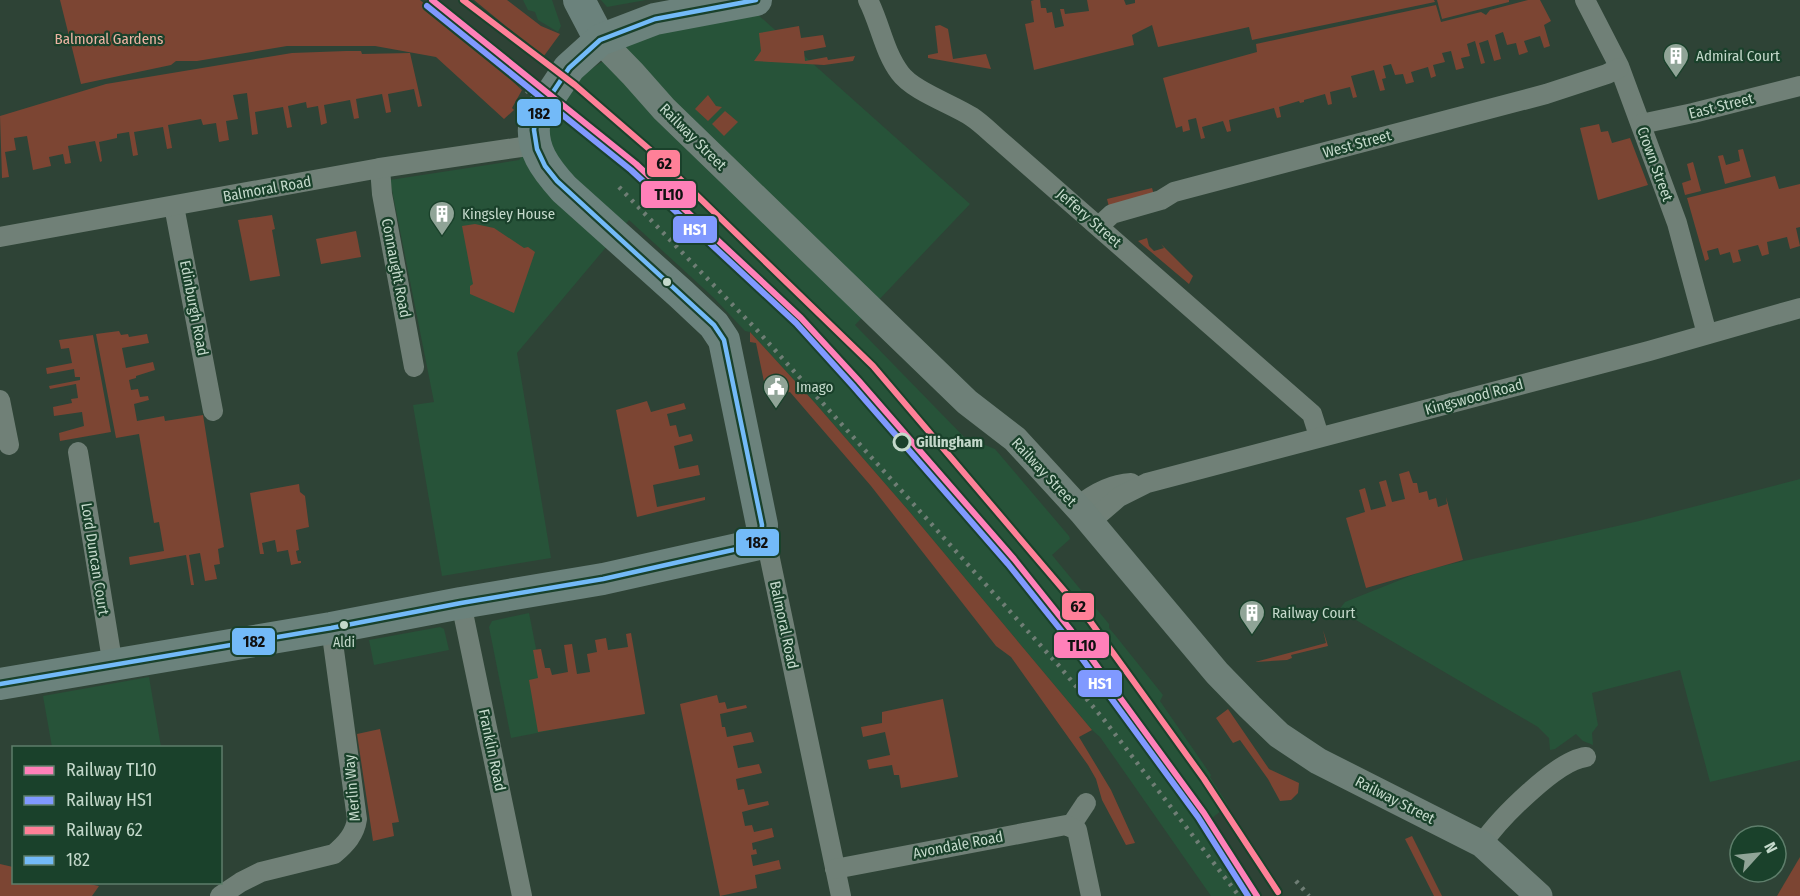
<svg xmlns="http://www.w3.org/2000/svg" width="1800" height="896" viewBox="0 0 1800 896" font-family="'Fira Sans Condensed',sans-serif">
  <rect width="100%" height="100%" fill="#2e4336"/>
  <!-- built -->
  <g fill="#275339">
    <polygon points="523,0 552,0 561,26 558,32 538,20 535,12 528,10"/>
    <polygon points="601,0 646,0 607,7"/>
    <polygon points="756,13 970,204 855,325 969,442 973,440 995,449 1069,536 1070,539 1052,555 1109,624 1109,628 1115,635 1163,695 1160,701 1211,775 1210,777 1228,805 1205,824 1250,893 1246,896 1211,896 1100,737 1092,730 908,510 815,403 750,332 745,331 714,298 629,220 517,353 551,558 442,576 413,405 434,402 390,180 519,160 580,76 649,32"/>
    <polygon points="1800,479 1800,760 1710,782 1680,670 1592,693 1598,725 1592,733 1593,745 1583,741 1576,734 1555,749 1550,750 1549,738 1538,727 1339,610 1345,602 1425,570 1639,521"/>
    <polygon points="529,613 552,730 511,738 489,627 492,621"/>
    <polygon points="440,627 444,629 449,650 374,665 369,640"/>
    <polygon points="149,677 161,747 52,747 43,696"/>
  </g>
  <!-- green -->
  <g fill="#7c4533">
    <polygon points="60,0 420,0 454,28 522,90 512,108 514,110 504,119 436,57 375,46 287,46 197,61 176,61 171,65 81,84"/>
    <polygon points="474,0 507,0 541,26 560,34 541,60 518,36"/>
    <polygon points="1034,0 1040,0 1041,8 1046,8 1047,13 1052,12 1055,28 1064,26 1060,9 1064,9 1065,14 1089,11 1087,0 1124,0 1126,5 1135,3 1135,0 1434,0 1435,2 1252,40 1249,27 1158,47 1152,25 1132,35 1134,45 1034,70 1025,24 1034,22 1031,1"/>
    <polygon points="1437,0 1509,0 1509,2 1442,19"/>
    <polygon points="1528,0 1540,0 1551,21 1544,25 1550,46 1544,48 1540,36 1524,41 1528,52 1519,55 1516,43 1507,45 1503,32 1495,35 1501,59 1494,61 1488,40 1479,43 1485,63 1481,64 1475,41 1467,44 1470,56 1461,58 1464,68 1456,70 1451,51 1442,53 1445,62 1433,65 1436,76 1431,78 1428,67 1411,72 1414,82 1406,84 1403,74 1395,75 1391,64 1383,66 1386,78 1382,79 1385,90 1380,91 1374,70 1351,76 1357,97 1353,98 1350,87 1330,92 1332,104 1328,105 1325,94 1304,100 1304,102 1300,103 1299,101 1279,107 1281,117 1277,118 1274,108 1229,120 1231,131 1227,132 1223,121 1202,127 1205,138 1201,139 1196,118 1188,120 1190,130 1183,132 1182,126 1176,128 1163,78 1257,52 1256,44 1436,5 1441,22 1481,12 1486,15 1490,10"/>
    <polygon points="940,25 948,29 953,59 986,54 991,69 928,58 928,55 938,53 935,26"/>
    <polygon points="799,26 801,38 823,35 826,47 804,51 805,61 827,57 828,60 855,56 853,61 824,65 754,61 761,51 759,33"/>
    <polygon points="346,51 361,51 362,54 410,53 422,106 418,107 414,89 388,94 391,112 386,113 382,94 356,99 359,118 354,119 350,100 324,105 327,123 321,125 318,106 307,108 306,102 288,106 292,127 287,128 283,107 255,112 258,134 252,135 247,93 233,95 238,119 226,121 229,140 219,142 216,123 203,125 201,119 168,125 172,148 167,149 163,127 134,132 138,155 133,156 129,132 117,134 117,138 99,142 102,161 100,162 95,141 68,146 71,163 65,164 63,154 49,157 51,166 33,170 27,136 14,138 16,150 5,152 9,177 2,178 0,116 106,84 292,53"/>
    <polygon points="708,95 716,106 722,107 708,121 695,109"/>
    <polygon points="725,111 738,122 724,136 712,124"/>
    <polygon points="1599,124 1601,132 1608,131 1612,143 1630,138 1648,185 1598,200 1580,128"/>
    <polygon points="1743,149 1751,177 1725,184 1718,156 1723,155 1726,165 1740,161 1738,150"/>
    <polygon points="1693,162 1701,191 1685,195 1682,183 1691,180 1687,164"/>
    <polygon points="1775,176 1779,189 1800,184 1800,227 1796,228 1800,246 1790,249 1787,237 1767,242 1769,254 1762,256 1758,245 1738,250 1741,261 1733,263 1730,252 1720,255 1718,248 1707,251 1709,259 1705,261 1687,198"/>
    <polygon points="1152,188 1154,195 1109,207 1107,199"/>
    <polygon points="272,215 275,229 272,230 280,276 250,281 238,220"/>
    <polygon points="475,224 494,228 524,248 528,247 535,252 514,313 470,294 470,286 473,284 462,226"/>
    <polygon points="356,231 361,257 321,264 316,239"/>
    <polygon points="1147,238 1149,246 1154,251 1164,248 1161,244 1193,276 1189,284 1138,241"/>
    <polygon points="119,331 121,335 128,334 129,337 147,334 149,343 122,348 126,368 153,362 155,370 136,376 136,378 129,380 131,390 138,389 140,397 148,396 149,400 134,404 137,421 164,416 165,421 203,415 224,547 218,549 220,564 214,565 217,579 205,581 200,553 189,555 194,585 191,585 186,555 130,565 129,557 164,551 159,522 154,523 139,434 116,438 96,334"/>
    <polygon points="750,332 815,403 908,510 1092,730 1079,737 1111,790 1135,843 1126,845 1102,800 1096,779 1088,765 1011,657 996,646 871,486 790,392 767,396 756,343 750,342"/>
    <polygon points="93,335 111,432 60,441 59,433 84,426 82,412 54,416 53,407 72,403 71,399 78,398 76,384 50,389 49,386 80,380 80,377 75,377 74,369 47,374 46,368 72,363 69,348 61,349 59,340"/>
    <polygon points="647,401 651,412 684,403 686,409 667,414 670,426 676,425 679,437 691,434 693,441 674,446 679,469 698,465 700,475 653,485 657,507 705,497 705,500 637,517 616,410"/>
    <polygon points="1409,471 1413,483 1417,483 1419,493 1427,491 1429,500 1436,498 1438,507 1447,504 1446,497 1463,560 1366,588 1346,518 1365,512 1359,490 1365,488 1371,510 1386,506 1379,482 1386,480 1392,502 1405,499 1399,474"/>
    <polygon points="299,484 300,492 305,496 309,527 296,530 299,550 296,551 298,561 301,561 301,563 291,565 288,550 277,552 275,540 262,543 264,554 260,554 250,493"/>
    <polygon points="1323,630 1328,646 1291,655 1292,658 1287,660 1255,662 1326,643"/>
    <polygon points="631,633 645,714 538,732 529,680 538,678 533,650 541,649 545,668 550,668 552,675 568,672 564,645 572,644 577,674 590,672 587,654 597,652 595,640 606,638 608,650 628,647 626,634"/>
    <polygon points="717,695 719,703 725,702 727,709 746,705 747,708 720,714 722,727 725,727 727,737 751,732 754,742 733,746 738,768 759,764 762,773 736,779 738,790 744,789 748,805 768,801 769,805 742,812 745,826 752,825 754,832 772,828 774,837 752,843 753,850 756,849 757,854 751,855 753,866 779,860 781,869 755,875 757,888 720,896 680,704"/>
    <polygon points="943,699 958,777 901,788 899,775 894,775 892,765 869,769 867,760 890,755 885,732 863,737 861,727 882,723 882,712"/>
    <polygon points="1228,709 1269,769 1299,783 1298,793 1291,800 1280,801 1268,779 1240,740 1233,743 1216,718"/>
    <polygon points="380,729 399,822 392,823 394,836 373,841 357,734"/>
    <polygon points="1412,836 1442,896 1434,896 1405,839"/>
    <polygon points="1800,857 1800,896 1777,896"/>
    <polygon points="0,864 13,867 14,882 80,882 99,886 92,896 0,896"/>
  </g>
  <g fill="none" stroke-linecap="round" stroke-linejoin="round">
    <!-- street -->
    <g stroke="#708077" stroke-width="20">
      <path d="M868,0C880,23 884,52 900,73C913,91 952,104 972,117C981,123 989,131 997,138L1312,414L1319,436"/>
      <polyline points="1585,0 1619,66 1677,223 1707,334"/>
      <polyline points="1641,124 1693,113 1800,86"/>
      <polyline points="380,168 382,194 414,367"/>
      <polyline points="174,206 213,411"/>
      <polyline points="1099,226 1112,214 1161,200 1174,192 1546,94 1607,74 1619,68"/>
      <polyline points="0,237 380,168 535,145"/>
      <polyline points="0,400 9,445"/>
      <polyline points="78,452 113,666"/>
      <path d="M1077,507C1093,494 1110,484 1131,483"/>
      <polyline points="1090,522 1119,497 1147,483 1649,351 1800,308"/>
      <polyline points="761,538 769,554 841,896"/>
      <polyline points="461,603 522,896"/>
      <polyline points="1070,827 1086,803"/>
      <path d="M1482,844C1499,819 1557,760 1586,757"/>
      <polyline points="835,869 1066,825 1077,830 1091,896"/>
      <path d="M220,896L241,882L261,872L334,854C346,844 355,834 357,819L331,628"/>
    </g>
    <!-- secondary -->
    <polyline stroke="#6e8078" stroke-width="27" points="600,40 633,74 664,109 967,402 1015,439 1082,512 1217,673 1250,707 1279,735 1318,761 1482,844 1539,896"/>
    <!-- primary -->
    <g stroke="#6b827c" stroke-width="32">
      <polyline points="579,0 600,40"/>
      <path d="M0,684L331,628L461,603L603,579L755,545L761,538L762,525L724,340L714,325L681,294L564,189C546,169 529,148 535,119L569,68L600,40L655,19L756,0"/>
    </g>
    <!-- rail -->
    <g stroke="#6f7e75" stroke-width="4.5" stroke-dasharray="3 6" stroke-linecap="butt">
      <polyline points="450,14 554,118"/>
      <polyline points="619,187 756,329 1060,667 1105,721 1239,896"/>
      <polyline points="1296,881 1309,896"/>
    </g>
    <defs>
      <polyline id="bus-1" points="0,684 331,628 461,603 603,579 755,545 761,538 762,525 724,340 714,325 557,181 545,166 537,149 534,130 535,119 569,68 600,40 655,19 756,0"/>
    </defs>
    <!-- bus-1 casing -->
    <use href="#bus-1" stroke="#1a412b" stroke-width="9"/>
    <!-- bus-1 -->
    <use href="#bus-1" stroke="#73baf8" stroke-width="4.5"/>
    <defs>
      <polyline id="rail-1" points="432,0 636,164 801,318 859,381 1014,559 1070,629 1204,813 1257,896"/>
      <polyline id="rail-2" points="427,6 631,170 796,323 853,386 1008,564 1064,634 1198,817 1248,896"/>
      <polyline id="rail-3" points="463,0 575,85 649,149 873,366 1090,621 1204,779 1278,892"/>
    </defs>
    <!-- rail-1 casing -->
    <use href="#rail-1" stroke="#1a412b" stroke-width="10"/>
    <!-- rail-2 casing -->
    <use href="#rail-2" stroke="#1a412b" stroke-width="10"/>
    <!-- rail-3 casing -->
    <use href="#rail-3" stroke="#1a412b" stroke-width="10"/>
    <!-- rail-1 -->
    <use href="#rail-1" stroke="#ff80b9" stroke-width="6"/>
    <!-- rail-2 -->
    <use href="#rail-2" stroke="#8099ff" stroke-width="6"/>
    <!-- rail-3 -->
    <use href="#rail-3" stroke="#ff8098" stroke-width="6"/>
  </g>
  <!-- icons -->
  <defs>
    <symbol id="building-pin" viewBox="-11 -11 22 30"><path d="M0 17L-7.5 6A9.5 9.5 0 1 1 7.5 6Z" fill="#90a497" stroke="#1a412b"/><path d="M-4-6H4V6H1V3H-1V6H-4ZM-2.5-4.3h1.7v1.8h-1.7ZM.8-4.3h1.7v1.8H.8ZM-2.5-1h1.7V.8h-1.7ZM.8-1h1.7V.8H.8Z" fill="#fff"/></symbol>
    <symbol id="civic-pin" viewBox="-11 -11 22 30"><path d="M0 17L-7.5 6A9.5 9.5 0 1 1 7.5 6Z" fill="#90a497" stroke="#1a412b"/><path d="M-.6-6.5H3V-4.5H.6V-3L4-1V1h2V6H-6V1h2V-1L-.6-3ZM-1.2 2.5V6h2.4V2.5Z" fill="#fff"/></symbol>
  </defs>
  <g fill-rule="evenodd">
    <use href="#building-pin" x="1661" y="41" width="30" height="40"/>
    <use href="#building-pin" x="427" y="199" width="30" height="40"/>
    <use href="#civic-pin" x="761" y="372" width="30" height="40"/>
    <use href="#building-pin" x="1237" y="598" width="30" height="40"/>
  </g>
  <!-- markers -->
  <g fill="#c4d9cb" stroke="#1a412b" stroke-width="2">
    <circle cx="667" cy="282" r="5"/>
    <circle cx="344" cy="625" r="5"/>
  </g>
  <circle fill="#1a412b" stroke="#c4d9cb" stroke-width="3" cx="902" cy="442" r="8"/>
  <g text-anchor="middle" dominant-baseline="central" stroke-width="4.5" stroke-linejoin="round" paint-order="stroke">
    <!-- bus labels -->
    <g font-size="14" fill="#c4d9cb" stroke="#1a412b">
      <text x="344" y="642">Aldi</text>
    </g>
    <!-- park labels -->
    <g font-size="15" fill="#edb3a3" stroke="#1a412b">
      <text x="109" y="39">Balmoral Gardens</text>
    </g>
    <!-- poi labels -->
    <g font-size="15" fill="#c4d9cb" stroke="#1a412b" text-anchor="start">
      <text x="1696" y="56">Admiral Court</text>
      <text x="462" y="214">Kingsley House</text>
      <text x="796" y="387">Imago</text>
      <text x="1272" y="613">Railway Court</text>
    </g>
    <!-- street labels -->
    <g font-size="15" fill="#c4d9cb" stroke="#1a412b">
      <text transform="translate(1721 106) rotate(-14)">East Street</text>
      <text transform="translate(693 137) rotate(45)">Railway Street</text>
      <text transform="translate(1357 144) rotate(-15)">West Street</text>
      <text transform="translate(1655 164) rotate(70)">Crown Street</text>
      <text transform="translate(267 189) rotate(-10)">Balmoral Road</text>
      <text transform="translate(1089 218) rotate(41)">Jeffery Street</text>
      <text transform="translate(396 268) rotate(79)">Connaught Road</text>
      <text transform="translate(194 308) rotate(79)">Edinburgh Road</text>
      <text transform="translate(1474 397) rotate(-15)">Kingswood Road</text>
      <text transform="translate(1044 472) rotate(47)">Railway Street</text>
      <text transform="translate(95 559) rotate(81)">Lord Duncan Court</text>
      <text transform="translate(784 625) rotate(78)">Balmoral Road</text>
      <text transform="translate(492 750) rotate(78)">Franklin Road</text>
      <text transform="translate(352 788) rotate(-95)">Merlin Way</text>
      <text transform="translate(1395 800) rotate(27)">Railway Street</text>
      <text transform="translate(958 845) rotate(-11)">Avondale Road</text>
    </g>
    <!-- stop labels -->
    <g font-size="15" font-weight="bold" fill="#c4d9cb" stroke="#1a412b" text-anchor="start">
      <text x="916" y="442">Gillingham</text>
    </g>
  </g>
  <g stroke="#1a412b" stroke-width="2">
    <rect x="516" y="98" width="46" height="29" rx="6" fill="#73baf8"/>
    <rect x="646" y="149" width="35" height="29" rx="6" fill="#ff8098"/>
    <rect x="640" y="180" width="57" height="29" rx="6" fill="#ff80b9"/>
    <rect x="672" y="215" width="46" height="29" rx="6" fill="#8099ff"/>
    <rect x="735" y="528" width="45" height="29" rx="6" fill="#73baf8"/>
    <rect x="1061" y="592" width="34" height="29" rx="6" fill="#ff8098"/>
    <rect x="231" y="627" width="45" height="29" rx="6" fill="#73baf8"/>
    <rect x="1053" y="631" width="57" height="28" rx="6" fill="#ff80b9"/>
    <rect x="1077" y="669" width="46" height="29" rx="6" fill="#8099ff"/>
  </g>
  <g font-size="16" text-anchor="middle" font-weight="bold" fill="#fff">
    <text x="695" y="235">HS1</text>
    <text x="1100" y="689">HS1</text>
  </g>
  <g font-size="16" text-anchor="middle" font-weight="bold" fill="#111">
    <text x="539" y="119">182</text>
    <text x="664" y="169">62</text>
    <text x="669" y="200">TL10</text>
    <text x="757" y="548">182</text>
    <text x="1078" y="612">62</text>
    <text x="254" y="647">182</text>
    <text x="1082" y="651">TL10</text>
  </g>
  <!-- legend -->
  <rect x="12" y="746" width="210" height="138" fill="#1a412b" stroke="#5e7e6b" stroke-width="1.5"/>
  <rect x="24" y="766" width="30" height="9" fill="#ff80b9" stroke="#5e7e6b" stroke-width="1.5"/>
  <text x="66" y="776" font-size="18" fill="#c4d9cb">Railway TL10</text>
  <rect x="24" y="796" width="30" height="9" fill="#8099ff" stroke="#5e7e6b" stroke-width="1.5"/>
  <text x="66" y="806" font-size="18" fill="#c4d9cb">Railway HS1</text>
  <rect x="24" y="826" width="30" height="9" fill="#ff8098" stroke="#5e7e6b" stroke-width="1.5"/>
  <text x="66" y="836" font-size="18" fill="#c4d9cb">Railway 62</text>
  <rect x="24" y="856" width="30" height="9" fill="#73baf8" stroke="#5e7e6b" stroke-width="1.5"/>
  <text x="66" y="866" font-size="18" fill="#c4d9cb">182</text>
  <!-- north arrow -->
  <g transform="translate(1758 854) rotate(63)"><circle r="28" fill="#1a412b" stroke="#5e7e6b" stroke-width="1.5"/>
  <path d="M0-4.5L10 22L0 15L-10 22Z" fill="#90a497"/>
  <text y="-9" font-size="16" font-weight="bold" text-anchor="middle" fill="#c4d9cb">N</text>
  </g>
</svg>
